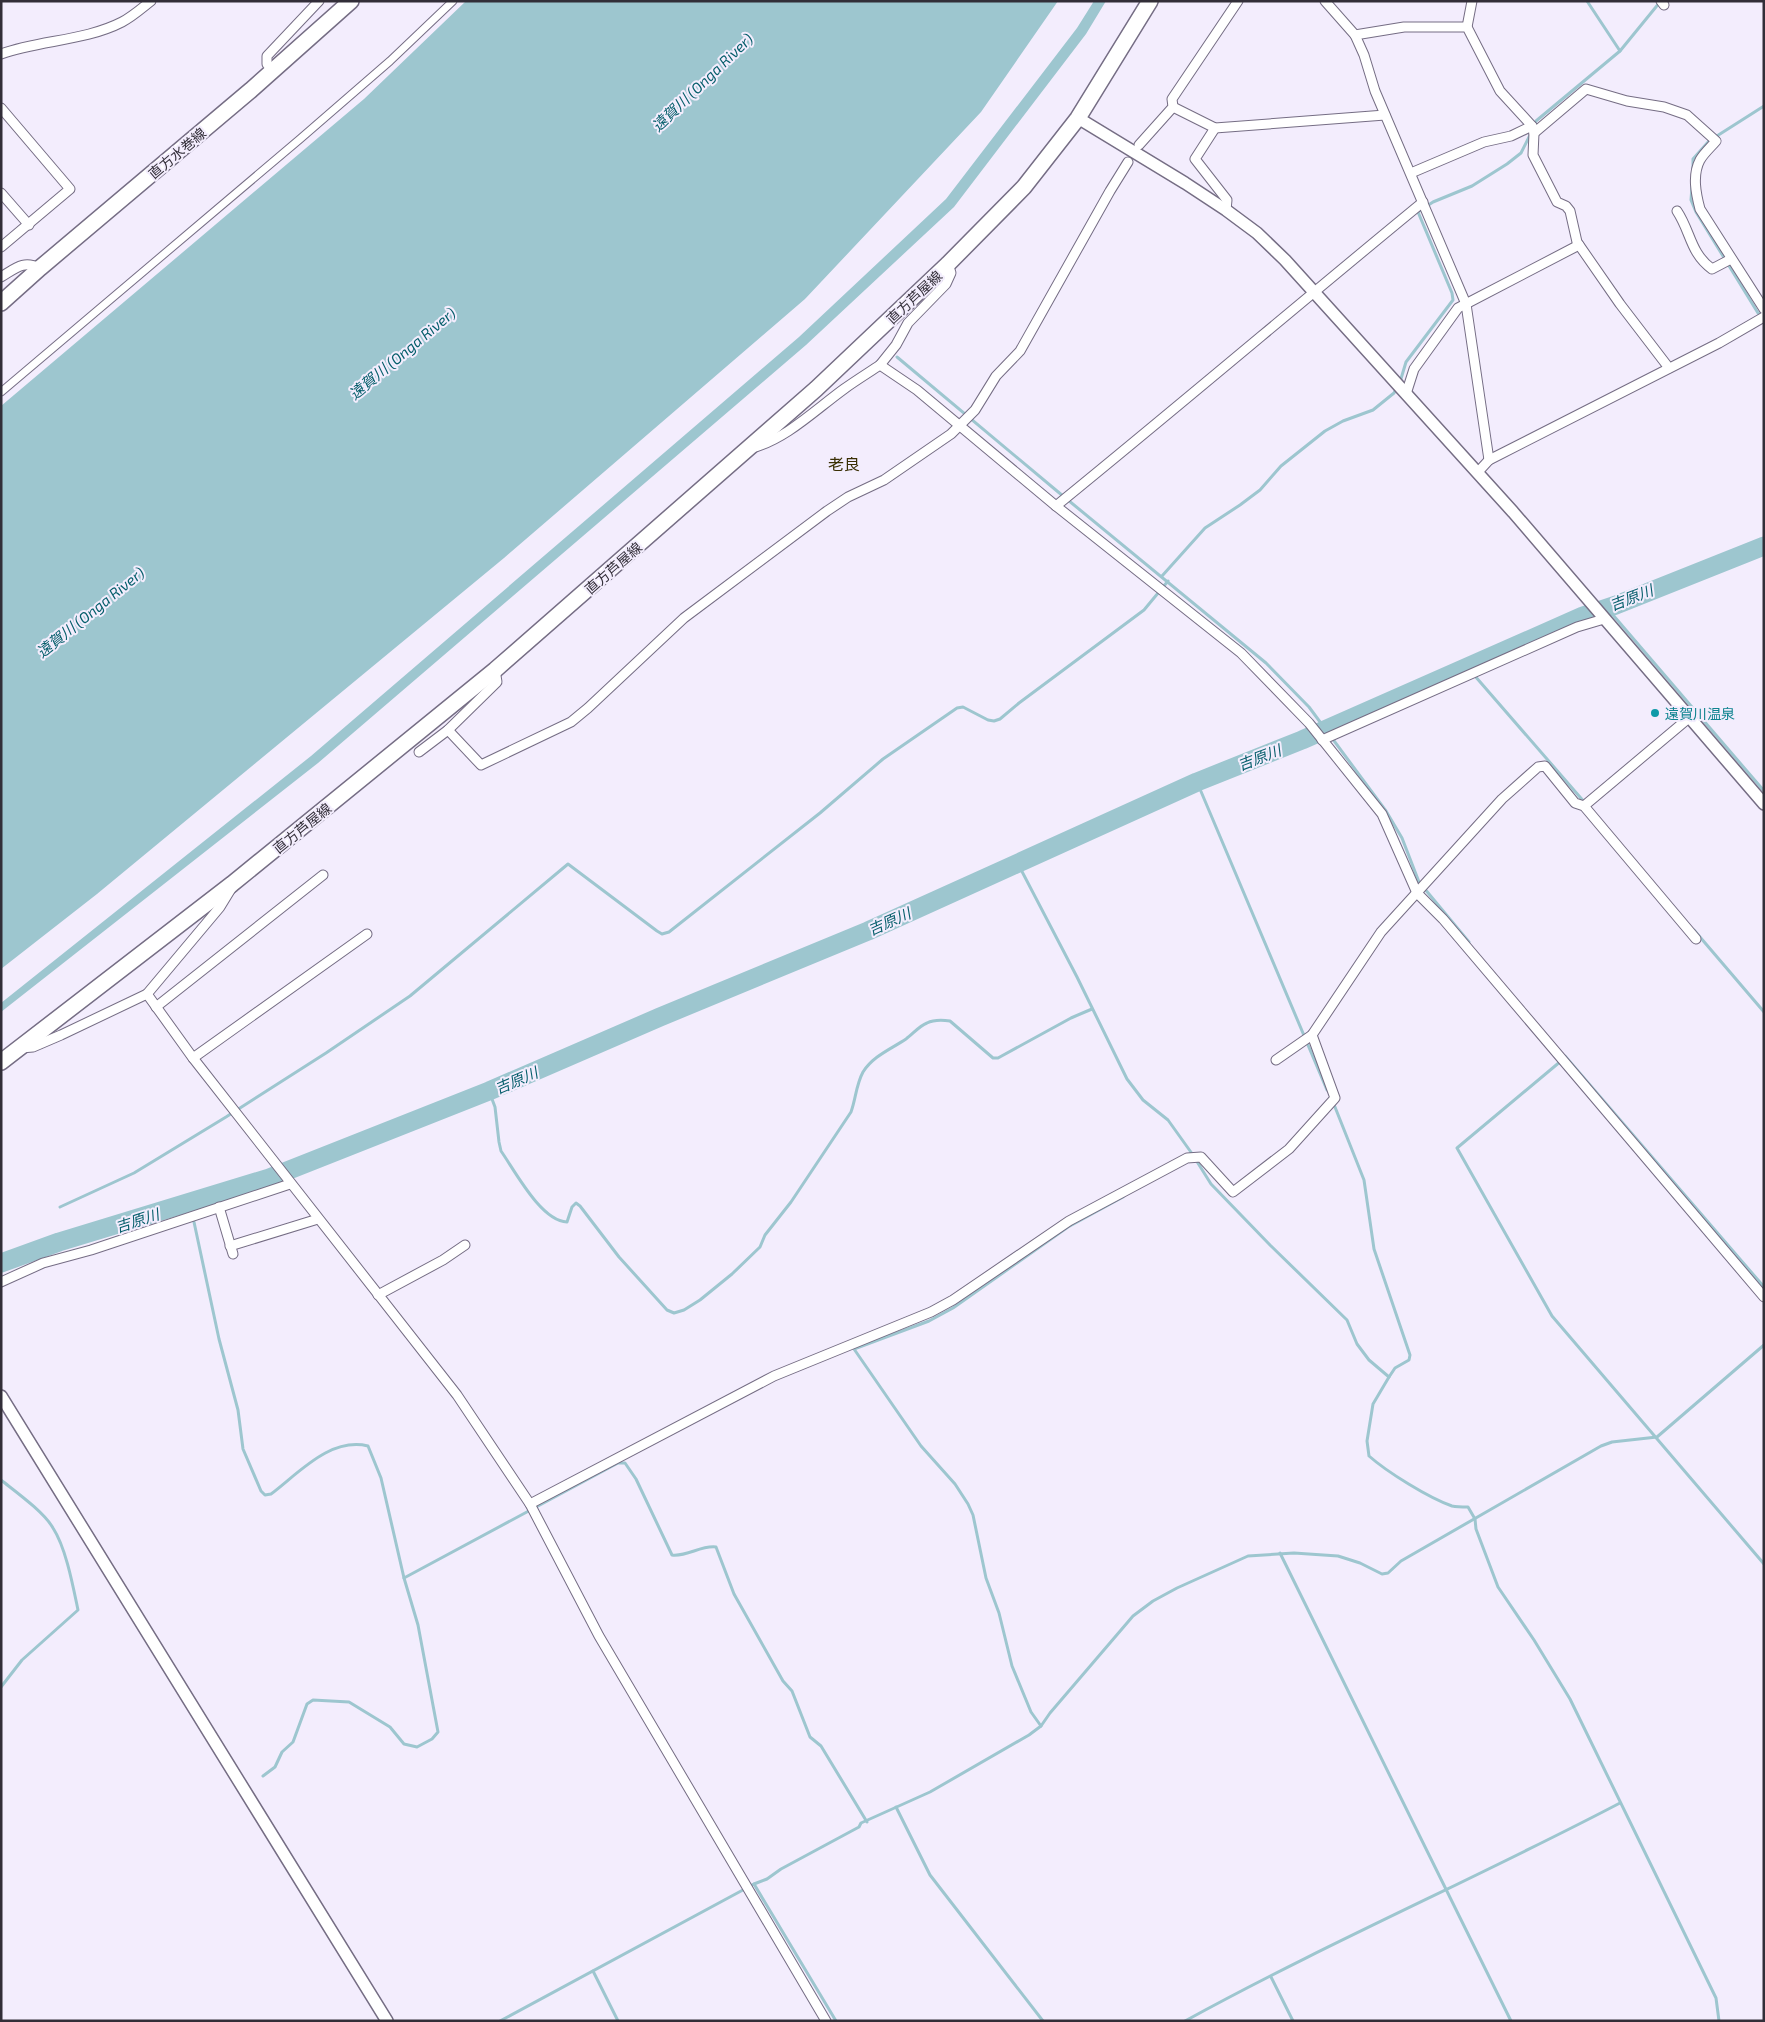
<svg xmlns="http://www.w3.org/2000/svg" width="1765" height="2022" viewBox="0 0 1765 2022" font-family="'Exo 2','Noto Sans JP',sans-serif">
  <rect width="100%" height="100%" fill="#f3edfd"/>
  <!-- water -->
  <g fill="#9dc6cf">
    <polygon points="466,1 1058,1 981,112 805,299 504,558 97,894 1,969 1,406 364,99"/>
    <polygon points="1094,1 1106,1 1086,34 954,207 806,345 318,763 1,1012 1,1003 311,756 799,337 946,199 1077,28"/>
  </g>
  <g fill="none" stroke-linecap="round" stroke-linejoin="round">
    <!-- stream -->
    <g stroke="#9dc6cf" stroke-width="3">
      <polyline points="1587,1 1620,51"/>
      <polyline points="1534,126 1536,121 1620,51 1660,2"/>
      <polyline points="1693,170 1693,159 1709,141 1764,106"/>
      <polyline points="1692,186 1691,200 1696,212 1758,313 1762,316"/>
      <polyline points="897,357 1057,491 1266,663 1309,707 1386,811 1402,838 1419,882 1469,942"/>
      <polyline points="1400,382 1406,362 1453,300 1452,293 1418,212 1433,202 1472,186 1507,164 1521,153 1530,135"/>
      <polyline points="1162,576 1205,528 1240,505 1260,490 1281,466 1325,431 1343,421 1373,410 1394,393 1397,387"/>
      <polyline points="1607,608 1764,791"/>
      <polyline points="1468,668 1586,804"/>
      <polyline points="1197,782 1327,1090"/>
      <polyline points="1017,862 1077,977 1127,1079 1143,1100 1168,1120 1193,1155"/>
      <polyline points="1694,930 1764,1012"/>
      <polyline points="1565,1056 1764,1287"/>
      <polyline points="1561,1061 1457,1148 1552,1316 1764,1564"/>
      <path d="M489,1091L495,1107L499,1142L501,1151C515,1171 541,1221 567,1222L572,1207L576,1203L580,1206L619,1257L667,1310L674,1313L684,1310L700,1300L732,1274L760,1247L765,1235L791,1202L851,1112C856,1098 856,1085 863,1072C873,1056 891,1049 906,1039C913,1034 919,1026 927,1023C933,1020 943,1020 950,1021L993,1058H998L1071,1018L1092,1009"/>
      <polyline points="1333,1102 1364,1180 1374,1249 1410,1355 1409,1360 1395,1368 1389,1377"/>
      <path d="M1196,1160L1211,1184L1270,1245L1347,1320L1357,1344L1369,1360L1389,1377L1373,1404L1367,1441L1369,1456C1387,1472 1429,1498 1452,1506C1457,1507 1463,1507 1468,1507L1475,1519L1476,1529L1498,1587L1534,1640L1570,1699L1716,1998L1719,2021"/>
      <polyline points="60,1207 134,1173 226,1117 326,1053 410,996 568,864 657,931 662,934 669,932 820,813 883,759 957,708 963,707 988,720 994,721 1000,719 1019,703 1144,610 1168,581"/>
      <path d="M194,1222L219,1339L238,1410L243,1449L261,1491L265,1495L271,1494C299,1473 330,1437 368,1446L381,1478L404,1578L418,1625L438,1732L432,1739L417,1747L404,1744L390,1727L349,1702L313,1700L307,1704L293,1742L282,1752L275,1767L263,1776"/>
      <path d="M1,1480C16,1492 44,1512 53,1528C66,1548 73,1586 78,1610L22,1660L1,1687"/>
      <polyline points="1280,1553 1511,2021"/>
      <path d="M404,1578L618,1463H625L636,1479L672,1555C687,1557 701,1545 716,1547L734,1594L783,1681L792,1691L810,1737L821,1746L867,1822"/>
      <polyline points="1041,1726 1031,1712 1012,1666 999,1613 986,1578 973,1515 968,1504 955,1484 921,1446 854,1349 929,1321 953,1308 1068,1227 1123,1197"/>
      <polyline points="896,1807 930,1875 1043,2021"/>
      <polyline points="754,1884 836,2021"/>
      <polyline points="593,1971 618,2021"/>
      <polyline points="1271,1977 1293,2021"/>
      <polyline points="500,2021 754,1884 767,1879 781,1869 859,1827 861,1823 930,1792 1029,1735 1041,1726 1050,1713 1133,1616 1153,1601 1177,1588 1248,1556 1294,1553 1338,1556 1360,1563 1382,1574 1388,1573 1401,1561 1601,1446 1612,1442 1657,1437 1764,1345"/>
      <path d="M1185,2021C1327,1943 1477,1878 1620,1803"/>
    </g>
    <!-- river -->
    <polyline stroke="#9dc6cf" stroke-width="19" points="1,1263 59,1242 269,1178 489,1091 660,1017 868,931 1197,782 1302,740 1583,616 1616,605 1764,546"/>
    <defs>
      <polyline id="pedestrian" points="1,392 300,139 390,61 453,1"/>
      <g id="minor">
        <polyline points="1325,1 1355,35 1364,55 1375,91 1466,304 1489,460"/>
        <polyline points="1661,1 1664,5"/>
        <polyline points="1467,27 1472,1"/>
        <path d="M1355,35L1404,27H1467L1500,91L1532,126L1534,133L1586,89L1627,101L1664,107L1687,115L1716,141C1711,147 1704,153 1700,160C1692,175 1696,194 1700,209L1764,309"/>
        <path d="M1,54C40,40 85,41 122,22C132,17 142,8 151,1"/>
        <polyline points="273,71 267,64 267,56 319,1"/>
        <polyline points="1173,107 1215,128 1385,115"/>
        <polyline points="1,108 70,189 1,247"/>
        <polyline points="1215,128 1195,159 1227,200 1226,210"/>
        <polyline points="1534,133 1533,155 1557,202 1566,206 1570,211 1577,242 1620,304 1669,368"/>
        <polyline points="1139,145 1173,107 1172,99 1238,1"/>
        <polyline points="1411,173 1484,142 1511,136 1532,126"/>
        <polyline points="1,193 29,225"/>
        <path d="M1677,211C1691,232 1690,253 1712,269L1731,259"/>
        <path d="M1,277C16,268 23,260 40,268"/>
        <polyline points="880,365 896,345 908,323 946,284 951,273 948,264"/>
        <polyline points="1406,394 1414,369 1458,308 1579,245"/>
        <path d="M752,448C786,439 815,410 844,389C855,381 868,373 880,365L917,390L1056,506L1241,653L1309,723L1382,814L1417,893L1443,919L1764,1297"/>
        <polyline points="1478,472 1489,460 1719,343 1764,317"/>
        <path d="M1056,506C1179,406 1300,303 1423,202"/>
        <polyline points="448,730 481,765 571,722 588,708 684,618 827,511 848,497 884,480 951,434 975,410 996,376 1020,351 1110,191 1128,162"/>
        <polyline points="1322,740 1577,627 1604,619"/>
        <polyline points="419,752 448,730 497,682 495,670"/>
        <polyline points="1584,806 1690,717"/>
        <polyline points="147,994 220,907 231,889"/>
        <polyline points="156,1007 323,875"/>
        <polyline points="21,1048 33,1047 61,1035 147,994 193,1058 457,1395 530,1504 599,1636 826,2021"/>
        <polyline points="193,1058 367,934"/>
        <polyline points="1276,1060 1312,1035 1381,932 1502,799 1538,767 1545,766 1575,803 1584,806 1696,939"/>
        <polyline points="219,1207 233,1254"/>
        <polyline points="230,1246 318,1219"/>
        <polyline points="1,1282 43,1263 91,1250 290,1184"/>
        <polyline points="378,1295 443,1260 465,1245"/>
        <polyline points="530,1504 774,1376 931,1312 953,1300 1069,1221 1187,1158 1201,1157 1233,1192 1289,1149 1335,1098 1312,1035"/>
      </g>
      <g id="tertiary">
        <polyline points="1078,118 1185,183 1226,210 1257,233 1285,260 1513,512 1764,804"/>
        <polyline points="1,1396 387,2021"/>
      </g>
      <g id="primary">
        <polyline points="1,303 40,268 251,90 351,1"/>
        <polyline points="1,1062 232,884 495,670 816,389 948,264 1024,187 1078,118 1150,1"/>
      </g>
    </defs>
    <!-- pedestrian casing -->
    <use href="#pedestrian" stroke="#756d84" stroke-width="9"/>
    <!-- minor casing -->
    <use href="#minor" stroke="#756d84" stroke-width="11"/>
    <!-- tertiary casing -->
    <use href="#tertiary" stroke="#756d84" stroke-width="14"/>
    <!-- primary casing -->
    <use href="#primary" stroke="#756d84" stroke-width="18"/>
    <!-- pedestrian -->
    <use href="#pedestrian" stroke="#fff" stroke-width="7"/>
    <!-- minor -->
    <use href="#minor" stroke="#fff" stroke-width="9"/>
    <!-- tertiary -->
    <use href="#tertiary" stroke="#fff" stroke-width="11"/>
    <!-- primary -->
    <use href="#primary" stroke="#fff" stroke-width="15"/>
  </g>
  <!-- markers -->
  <circle fill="#0f9aa8" stroke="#f3edfd" stroke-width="2" cx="1655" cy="713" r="5"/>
  <g text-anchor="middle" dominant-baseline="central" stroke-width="4" stroke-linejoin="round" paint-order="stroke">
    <!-- street labels -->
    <g font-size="14" fill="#322e38" stroke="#f3edfd">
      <text transform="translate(177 153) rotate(-40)">直方水巻線</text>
      <text transform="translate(914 297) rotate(-43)">直方芦屋線</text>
      <text transform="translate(613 568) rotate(-41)">直方芦屋線</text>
      <text transform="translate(302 828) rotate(-39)">直方芦屋線</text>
    </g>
    <!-- culture labels -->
    <g font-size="14" fill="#0d838f" stroke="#f3edfd" text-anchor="start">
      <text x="1665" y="713">遠賀川温泉</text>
    </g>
    <!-- water labels -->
    <g font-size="15" font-style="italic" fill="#055e6b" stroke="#f3edfd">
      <text transform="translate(702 82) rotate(-44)">遠賀川 (Onga River)</text>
      <text transform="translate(402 353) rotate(-40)">遠賀川 (Onga River)</text>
      <text transform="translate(1631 597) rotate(-21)">吉原川</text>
      <text transform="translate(90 612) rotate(-39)">遠賀川 (Onga River)</text>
      <text transform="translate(1259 757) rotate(-21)">吉原川</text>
      <text transform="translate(889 921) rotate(-24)">吉原川</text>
      <text transform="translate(516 1080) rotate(-23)">吉原川</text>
      <text transform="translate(137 1220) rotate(-18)">吉原川</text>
    </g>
    <!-- quarter labels -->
    <g font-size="16" fill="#3a2f04" stroke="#f3edfd">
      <text x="844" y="463">老良</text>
    </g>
  </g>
  <!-- border -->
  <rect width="1765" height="2022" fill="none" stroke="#322e38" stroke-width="5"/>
</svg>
